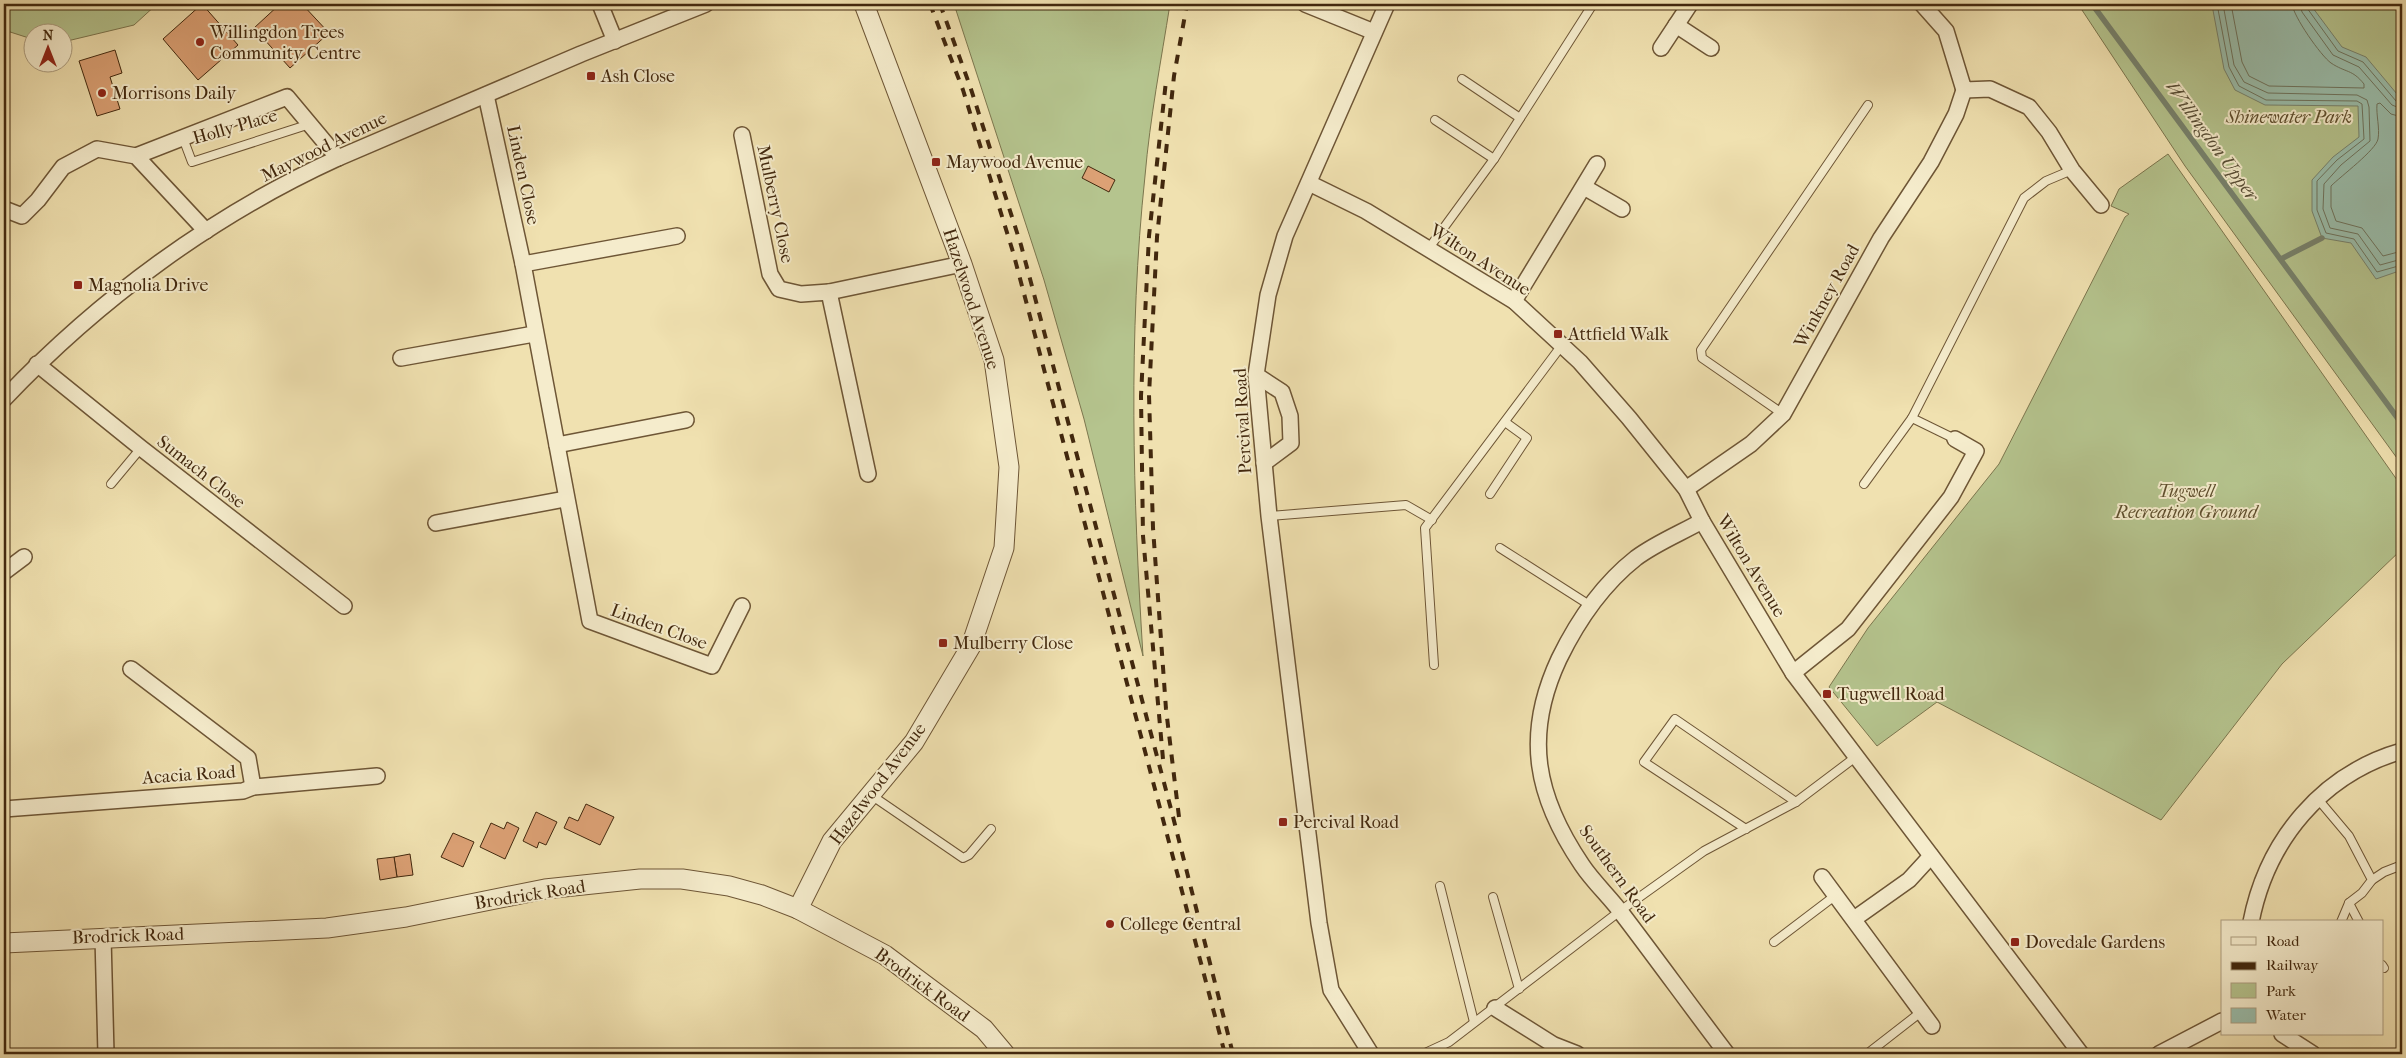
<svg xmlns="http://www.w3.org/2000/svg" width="2406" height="1058" viewBox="0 0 2406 1058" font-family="'IM FELL French Canon',serif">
  <rect width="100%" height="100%" fill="#f0e1b0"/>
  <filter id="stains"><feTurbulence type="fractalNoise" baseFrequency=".004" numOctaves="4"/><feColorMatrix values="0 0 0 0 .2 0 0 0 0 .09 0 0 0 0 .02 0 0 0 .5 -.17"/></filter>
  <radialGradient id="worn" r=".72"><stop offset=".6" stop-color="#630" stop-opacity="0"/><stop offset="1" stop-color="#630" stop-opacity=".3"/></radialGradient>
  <!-- green -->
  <g fill="#b5c48e" stroke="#7c764e">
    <polygon points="4,4 157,4 134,25 63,42 62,32 32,32 32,39 4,30"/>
    <path d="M954,4H1170C1161,61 1150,118 1145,176C1128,335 1133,496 1143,656L1084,419L1044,280Z"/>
    <polygon points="2078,4 2402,4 2402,465 2185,166"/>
    <polygon points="2168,154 2402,487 2402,549 2282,664 2161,820 1937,702 1877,746 1829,687 1868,628 1999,464 2125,217 2129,214 2111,206 2119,189"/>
  </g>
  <!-- water -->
  <polygon fill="#9abeac" stroke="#77826d" points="2209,4 2310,4 2342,47 2366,57 2402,100 2402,270 2376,279 2351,243 2322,238 2312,211 2312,180 2333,157 2359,137 2358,106 2265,105 2235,90 2224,69 2212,5"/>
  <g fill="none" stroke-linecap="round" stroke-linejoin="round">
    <!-- shore -->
    <g stroke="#6e735d" stroke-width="1">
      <polyline points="2217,4 2229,67 2239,86 2266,100 2357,101 2362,104 2364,139 2337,160 2317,181 2317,210 2326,233 2354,239 2377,272 2402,265"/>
      <polyline points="2223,4 2234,65 2244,82 2268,93 2357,95 2367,100 2369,107 2370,141 2341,165 2324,184 2323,209 2330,228 2358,234 2380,265 2402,259"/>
      <path d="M2231,4L2242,62L2249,76L2269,86L2364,88V84C2352,69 2346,73 2331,63C2321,56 2293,16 2292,4"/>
      <polyline points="2300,4 2302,12 2333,55 2359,67 2392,105 2402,109"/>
      <polyline points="2306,4 2307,8 2338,51 2363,62 2396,101 2402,103"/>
      <path d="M2402,117L2391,114L2380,103L2377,104C2376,115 2380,128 2378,139C2376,150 2341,176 2331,186V207L2336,221L2362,228L2383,256L2402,251"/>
    </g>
    <!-- stream -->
    <g stroke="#77826d" stroke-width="5.5">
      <polyline points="2092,4 2402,424"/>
      <polyline points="2281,259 2322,238"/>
    </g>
  </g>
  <!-- building -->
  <g fill="#dca175" stroke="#42280e">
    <polygon points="202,4 238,45 198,80 163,39"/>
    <polygon points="280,4 302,4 329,33 290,68 254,28"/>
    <polygon points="115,50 122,73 110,77 120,109 97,116 79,61"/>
    <polygon points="1088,166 1115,180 1109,192 1082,178"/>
    <polygon points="586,804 614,817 600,845 564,828 569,817 578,821"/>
    <polygon points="536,812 557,822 546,845 539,842 537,848 523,841"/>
    <polygon points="507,822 519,828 505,859 480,847 491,823 504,829"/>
    <polygon points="453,833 474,842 463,867 441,857"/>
    <polygon points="410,854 413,875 397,877 394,857"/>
    <polygon points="394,857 397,877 380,880 377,859"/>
  </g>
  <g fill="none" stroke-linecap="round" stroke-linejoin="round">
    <defs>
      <g id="service">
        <polyline points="1462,79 1520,118"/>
        <polyline points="1435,120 1494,159"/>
        <polyline points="183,138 192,162 310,124"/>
        <polyline points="1429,248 1494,159 1593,4"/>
        <polyline points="1783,414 1702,358 1701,350 1868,105"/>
        <polyline points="1955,439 1912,418 2024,198 2046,181 2072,170"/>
        <polyline points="111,484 141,448"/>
        <polyline points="1864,484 1912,418"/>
        <polyline points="1490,494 1527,438 1505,422"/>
        <polyline points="1269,516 1406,505 1432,520"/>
        <polyline points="1500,548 1591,606"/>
        <polyline points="1434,665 1425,528 1562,345"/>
        <polyline points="871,795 963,858 969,855 991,829"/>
        <polyline points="2317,798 2349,836 2372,880 2362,893 2349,903 2341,922"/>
        <polyline points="1746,829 1644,762 1675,719 1796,802"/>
        <polyline points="2372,880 2384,872 2402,865"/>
        <polyline points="1440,886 1474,1022"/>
        <polyline points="1493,897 1519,989"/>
        <polyline points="2349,903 2359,922"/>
        <polyline points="1774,942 1836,895"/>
        <polyline points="2382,965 2384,968"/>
        <polyline points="1423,1054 1449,1042 1620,911 1704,851 1796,802 1857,756"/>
        <polyline points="1867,1054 1921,1012"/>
      </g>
      <g id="minor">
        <polyline points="600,4 615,41"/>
        <polyline points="1305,4 1374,32"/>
        <polyline points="1922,4 1946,31 1964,90 1990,89 2029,107 2049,132 2072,170 2101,205"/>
        <polyline points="1676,25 1711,48"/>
        <polyline points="1661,48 1690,4"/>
        <polyline points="486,95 523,264 590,621 712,666 742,606"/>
        <polyline points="742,135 770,274 779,289 801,294 829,292 868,474"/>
        <polyline points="136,156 287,97 338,158"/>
        <polyline points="1309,183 1366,211 1514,301 1580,362 1629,418 1686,489 1702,521 1793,673 2081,1054"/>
        <polyline points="1584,187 1622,209"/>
        <polyline points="4,209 22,216 38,200 63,167 97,149 136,156 206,231"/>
        <polyline points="523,264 677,236"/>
        <polyline points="829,292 962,264"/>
        <polyline points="1514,301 1597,164"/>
        <polyline points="401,358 534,334"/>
        <polyline points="37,364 141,448 344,606"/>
        <polyline points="1256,375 1282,392 1290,416 1291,443 1264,463"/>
        <path d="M4,399C99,299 213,215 338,158L581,54L706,4"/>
        <polyline points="557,445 686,420"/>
        <polyline points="1686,489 1751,444 1783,414 1881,238 1931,162 1956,114 1964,90"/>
        <path d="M1702,521C1681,533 1656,543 1636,558C1603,584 1577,622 1559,659C1523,736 1536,797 1582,865C1594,883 1611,898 1623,915C1658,961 1692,1008 1727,1054"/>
        <polyline points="436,523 565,499"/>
        <polyline points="4,572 24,557"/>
        <polyline points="131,669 248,758 253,787"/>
        <polyline points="1793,673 1848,629 1951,497 1976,451 1955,439"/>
        <polyline points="4,809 243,791 253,787 377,776"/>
        <polyline points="1822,877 1932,1026"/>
        <polyline points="1854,919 1909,880 1931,856"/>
        <path d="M2251,922C2267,840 2322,774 2402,751"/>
        <polyline points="103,937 106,1054"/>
        <polyline points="1495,1008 1554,1045 1577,1054"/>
        <polyline points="2282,1034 2313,1054"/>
        <polyline points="1371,1054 1331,990 1319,923 1269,516 1256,375 1268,295 1285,236 1387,4"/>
        <polyline points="2159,1054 2222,1021"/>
      </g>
      <g id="tertiary">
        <polyline points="798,909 832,841 914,742 971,646 1004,548 1009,467 994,360 962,264 864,4"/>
        <polyline points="4,943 327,928 406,917 545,889 640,879 682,879 729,886 762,895 798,909 885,955 984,1029 1005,1054"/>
      </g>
    </defs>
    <!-- service casing -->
    <use href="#service" stroke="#6e5636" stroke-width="10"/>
    <!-- minor casing -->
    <use href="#minor" stroke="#6e5636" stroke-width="18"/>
    <!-- tertiary casing -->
    <use href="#tertiary" stroke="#6e5636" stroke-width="21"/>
    <!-- service -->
    <use href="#service" stroke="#f5eccc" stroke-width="8"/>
    <!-- minor -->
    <use href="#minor" stroke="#f5eccc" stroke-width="15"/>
    <!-- tertiary -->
    <use href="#tertiary" stroke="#f5eccc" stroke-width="19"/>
    <!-- rail -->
    <g stroke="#42280e" stroke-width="4" stroke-dasharray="9 9" stroke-linecap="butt">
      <polyline points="930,4 963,90 1013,252 1225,1054"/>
      <polyline points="940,4 970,86 1021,245 1171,809 1233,1054"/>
      <polyline points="1163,759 1143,536 1141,396 1149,236 1166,81"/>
      <polyline points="1179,817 1166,709 1153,528 1149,395 1157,237 1174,76 1187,4"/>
    </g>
  </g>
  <!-- markers -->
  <g fill="#8f2418" stroke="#f5eccc" stroke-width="2">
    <circle cx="200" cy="42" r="5"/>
    <rect x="586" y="71" width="10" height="10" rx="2.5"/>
    <circle cx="102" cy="93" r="5"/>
    <rect x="931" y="157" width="10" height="10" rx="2.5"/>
    <rect x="73" y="280" width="10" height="10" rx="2.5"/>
    <rect x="1553" y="329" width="10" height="10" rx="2.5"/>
    <rect x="938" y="638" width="10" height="10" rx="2.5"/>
    <rect x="1822" y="689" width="10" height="10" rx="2.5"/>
    <rect x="1278" y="817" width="10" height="10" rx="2.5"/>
    <circle cx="1110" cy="924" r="5"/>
    <rect x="2010" y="937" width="10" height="10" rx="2.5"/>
  </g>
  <g text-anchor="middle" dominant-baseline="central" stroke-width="4" stroke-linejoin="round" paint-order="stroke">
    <!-- poi labels -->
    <g font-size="18" fill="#42280e" stroke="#f5eccc" text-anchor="start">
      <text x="210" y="32">Willingdon Trees<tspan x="210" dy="21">Community Centre</tspan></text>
      <text x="601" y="76">Ash Close</text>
      <text x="112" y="93">Morrisons Daily</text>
      <text x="946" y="162">Maywood Avenue</text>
      <text x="88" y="285">Magnolia Drive</text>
      <text x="1568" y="334">Attfield Walk</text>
      <text x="953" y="643">Mulberry Close</text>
      <text x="1837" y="694">Tugwell Road</text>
      <text x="1293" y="822">Percival Road</text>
      <text x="1120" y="924">College Central</text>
      <text x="2025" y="942">Dovedale Gardens</text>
    </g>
    <!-- park labels -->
    <g font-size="18" font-style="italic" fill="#5f4f2e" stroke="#f5eccc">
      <text x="2289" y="117">Shinewater Park</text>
      <text x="2186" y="491">Tugwell<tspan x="2186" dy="21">Recreation Ground</tspan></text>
    </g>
    <!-- street labels -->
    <g font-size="18" fill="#42280e" stroke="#f5eccc">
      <text transform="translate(235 127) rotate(-16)">Holly Place</text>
      <text transform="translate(324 147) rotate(-26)">Maywood Avenue</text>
      <text transform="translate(523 175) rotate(78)">Linden Close</text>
      <text transform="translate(775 204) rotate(78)">Mulberry Close</text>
      <text transform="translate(1480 260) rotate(33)">Wilton Avenue</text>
      <text transform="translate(1827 296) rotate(-61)">Winkney Road</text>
      <text transform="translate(971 299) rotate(72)">Hazelwood Avenue</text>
      <text transform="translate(1243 421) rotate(-93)">Percival Road</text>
      <text transform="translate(201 472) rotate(38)">Sumach Close</text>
      <text transform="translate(1751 566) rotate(59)">Wilton Avenue</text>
      <text transform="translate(659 627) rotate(20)">Linden Close</text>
      <text transform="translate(189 775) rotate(-4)">Acacia Road</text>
      <text transform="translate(878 784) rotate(-53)">Hazelwood Avenue</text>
      <text transform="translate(1617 874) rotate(54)">Southern Road</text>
      <text transform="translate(530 895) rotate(-9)">Brodrick Road</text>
      <text transform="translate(128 936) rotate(-2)">Brodrick Road</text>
      <text transform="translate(922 985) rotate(36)">Brodrick Road</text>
    </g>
    <!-- water labels -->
    <g font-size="19" font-style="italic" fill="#584e36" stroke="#f5eccc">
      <text transform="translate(2212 141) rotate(54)">Willingdon Upper</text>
    </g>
  </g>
  <!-- margin -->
  <rect width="2406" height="1058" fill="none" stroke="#f0e1b0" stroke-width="20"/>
  <rect x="5" y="5" width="2396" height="1048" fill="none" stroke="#42280e" stroke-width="2.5"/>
  <rect x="10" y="10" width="2386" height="1038" fill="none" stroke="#42280e"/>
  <!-- legend -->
  <rect x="2221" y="920" width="162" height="115" fill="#f5eccc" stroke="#ad9e80"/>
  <rect x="2231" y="937" width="25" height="8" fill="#f5eccc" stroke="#ad9e80"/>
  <text x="2266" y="946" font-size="15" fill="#42280e">Road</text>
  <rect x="2231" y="962" width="25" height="8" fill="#42280e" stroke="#ad9e80"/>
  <text x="2266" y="970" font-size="15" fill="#42280e">Railway</text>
  <rect x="2231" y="983" width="25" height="15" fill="#b5c48e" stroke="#ad9e80"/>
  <text x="2266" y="996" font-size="15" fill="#42280e">Park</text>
  <rect x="2231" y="1008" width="25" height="15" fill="#9abeac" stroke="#ad9e80"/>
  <text x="2266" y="1020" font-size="15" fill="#42280e">Water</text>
  <!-- north arrow -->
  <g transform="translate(48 48)"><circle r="24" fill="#f5eccc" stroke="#ad9e80"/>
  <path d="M0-4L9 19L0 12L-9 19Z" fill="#8f2418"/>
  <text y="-8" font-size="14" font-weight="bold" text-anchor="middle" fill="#42280e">N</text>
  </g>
  <rect width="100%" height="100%" filter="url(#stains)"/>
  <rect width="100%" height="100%" fill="url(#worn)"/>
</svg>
